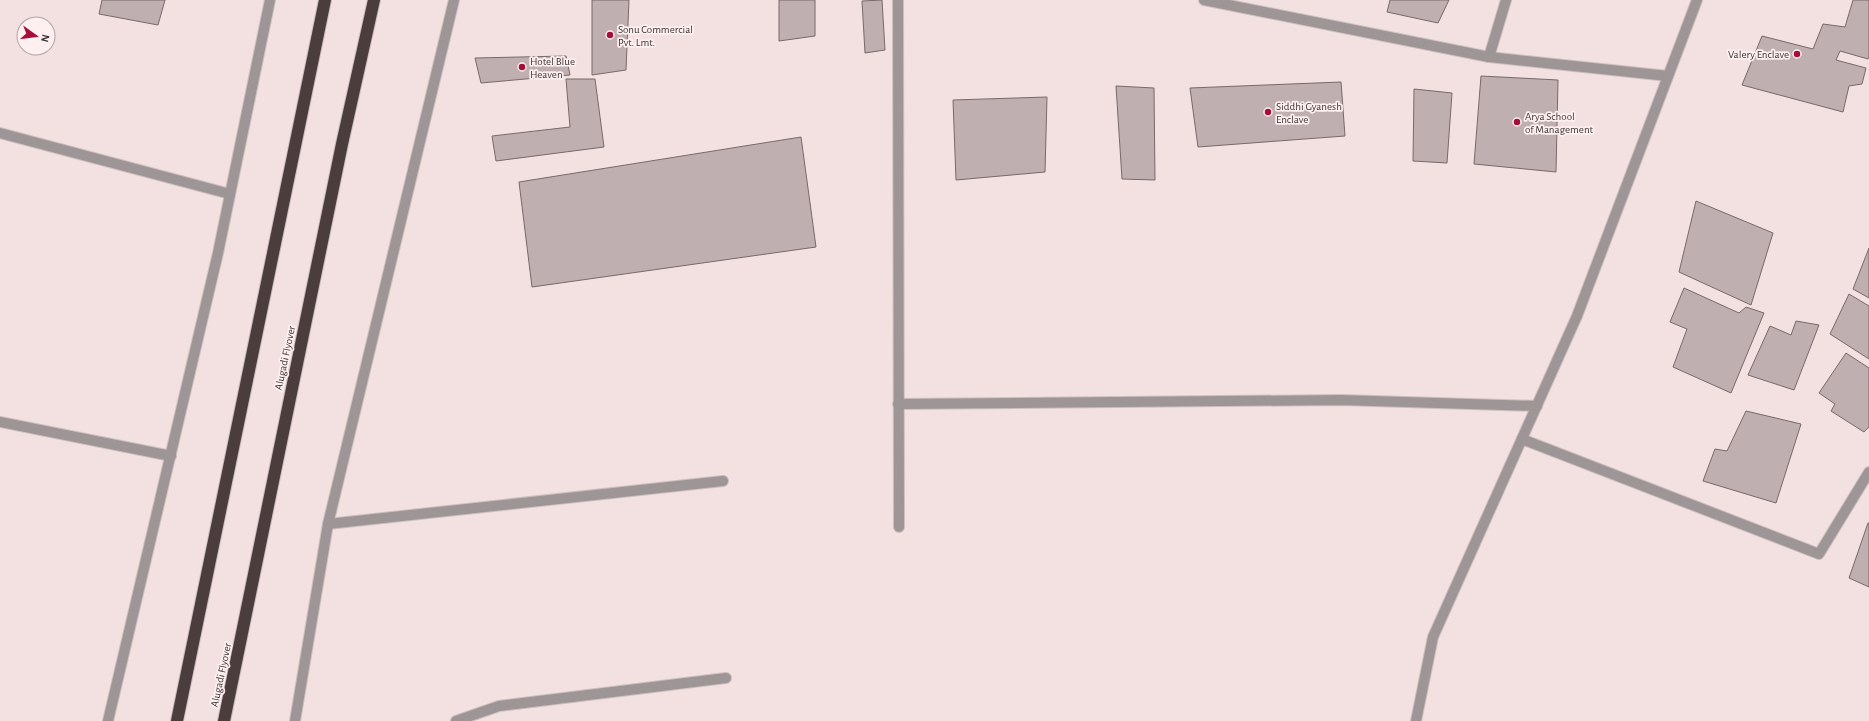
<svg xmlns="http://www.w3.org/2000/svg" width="1869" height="721" viewBox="0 0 1869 721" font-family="'Alegreya Sans',sans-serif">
  <rect width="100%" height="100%" fill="#f3e1e2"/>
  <!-- building -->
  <g fill="#c0afb0" stroke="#786969">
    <polygon points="102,0 165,0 158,25 99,14"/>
    <polygon points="592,0 629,0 626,70 592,75"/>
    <polygon points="779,0 815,0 815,36 779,41"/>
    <polygon points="882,0 885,50 865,53 862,1"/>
    <polygon points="1390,0 1449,0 1438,23 1387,12"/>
    <polygon points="1853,0 1869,0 1869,57 1868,59 1840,51 1836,60 1866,68 1862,84 1849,86 1843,112 1742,85 1762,36 1813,49 1823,24 1845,27"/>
    <polygon points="566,56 570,75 481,83 475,58"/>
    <polygon points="1481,76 1558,80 1556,172 1474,164"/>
    <polygon points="566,79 595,79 604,147 496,161 492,136 570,127"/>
    <polygon points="1341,82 1345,136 1198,147 1190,88"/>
    <polygon points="1116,86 1154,88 1155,180 1122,179"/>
    <polygon points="1414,89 1452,93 1447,163 1413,161"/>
    <polygon points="1047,97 1045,172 956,180 953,100"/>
    <polygon points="801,137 816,247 532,287 519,182"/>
    <polygon points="1696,201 1773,233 1751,305 1679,272"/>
    <polygon points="1869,248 1869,298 1853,289"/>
    <polygon points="1684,288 1739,313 1746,307 1764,313 1731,393 1673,367 1687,329 1670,322"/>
    <polygon points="1849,294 1869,306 1869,359 1830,334"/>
    <polygon points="1796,321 1819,325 1794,390 1748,375 1770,326 1791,335"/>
    <polygon points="1846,353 1869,368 1869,427 1864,432 1831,411 1835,404 1819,393"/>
    <polygon points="1746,411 1801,424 1776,503 1703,481 1715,449 1727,451"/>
    <polygon points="1868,523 1869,523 1869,587 1849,578"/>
  </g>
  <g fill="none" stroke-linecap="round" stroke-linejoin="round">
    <defs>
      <g id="minor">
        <polyline points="898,0 899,527"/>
        <polyline points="1204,0 1489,57 1668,76"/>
        <polyline points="1489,57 1506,0"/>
        <polyline points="0,133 230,194"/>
        <polyline points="898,404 1341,400 1537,406"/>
        <polyline points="0,422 171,456"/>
        <polyline points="1522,439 1819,554 1869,472"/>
        <polyline points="328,524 723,481"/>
        <polyline points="108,721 218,253 270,0"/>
        <polyline points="295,721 328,524 454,0"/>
        <polyline points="456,721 499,706 726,678"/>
        <polyline points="1416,721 1433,637 1577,316 1697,0"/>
      </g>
      <g id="highway">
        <polyline points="177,721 325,0"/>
        <polyline points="224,721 342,144 374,0"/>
      </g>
    </defs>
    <!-- minor casing -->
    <use href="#minor" stroke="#cebfbf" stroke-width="12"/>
    <!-- highway casing -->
    <use href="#highway" stroke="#cebfbf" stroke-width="14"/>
    <!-- minor -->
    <use href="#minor" stroke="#9d9596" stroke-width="10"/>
    <!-- highway -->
    <use href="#highway" stroke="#4b3d3d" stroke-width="12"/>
  </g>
  <!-- markers -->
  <g fill="#a60d38" stroke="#feeff0" stroke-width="1.5">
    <circle cx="610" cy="35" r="4"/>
    <circle cx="1797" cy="54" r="4"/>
    <circle cx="522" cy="67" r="4"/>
    <circle cx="1268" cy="112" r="4"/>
    <circle cx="1517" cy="122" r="4"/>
  </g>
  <g text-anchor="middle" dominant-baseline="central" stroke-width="3.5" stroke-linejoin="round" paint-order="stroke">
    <!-- poi labels -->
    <g font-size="11" fill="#3c3535" stroke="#feeff0" text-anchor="start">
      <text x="618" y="29">Sonu Commercial<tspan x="618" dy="13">Pvt. Lmt.</tspan></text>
      <text x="1789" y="54" text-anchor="end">Valery Enclave</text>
      <text x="530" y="61">Hotel Blue<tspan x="530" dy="13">Heaven</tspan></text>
      <text x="1276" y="106">Siddhi Gyanesh<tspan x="1276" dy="13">Enclave</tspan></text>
      <text x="1525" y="116">Arya School<tspan x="1525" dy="13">of Management</tspan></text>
    </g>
    <!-- street labels -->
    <g font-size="11" fill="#3c3535" stroke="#feeff0">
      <text transform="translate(285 358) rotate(-78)">Alugadi Flyover</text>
      <text transform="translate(221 675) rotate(-78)">Alugadi Flyover</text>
    </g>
  </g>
  <!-- north arrow -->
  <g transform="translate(36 36) rotate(104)"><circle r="19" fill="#feeff0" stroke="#b0a5a5"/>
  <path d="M0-3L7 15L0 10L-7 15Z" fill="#a60d38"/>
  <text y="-6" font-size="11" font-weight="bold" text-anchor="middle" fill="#3c3535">N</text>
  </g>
</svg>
